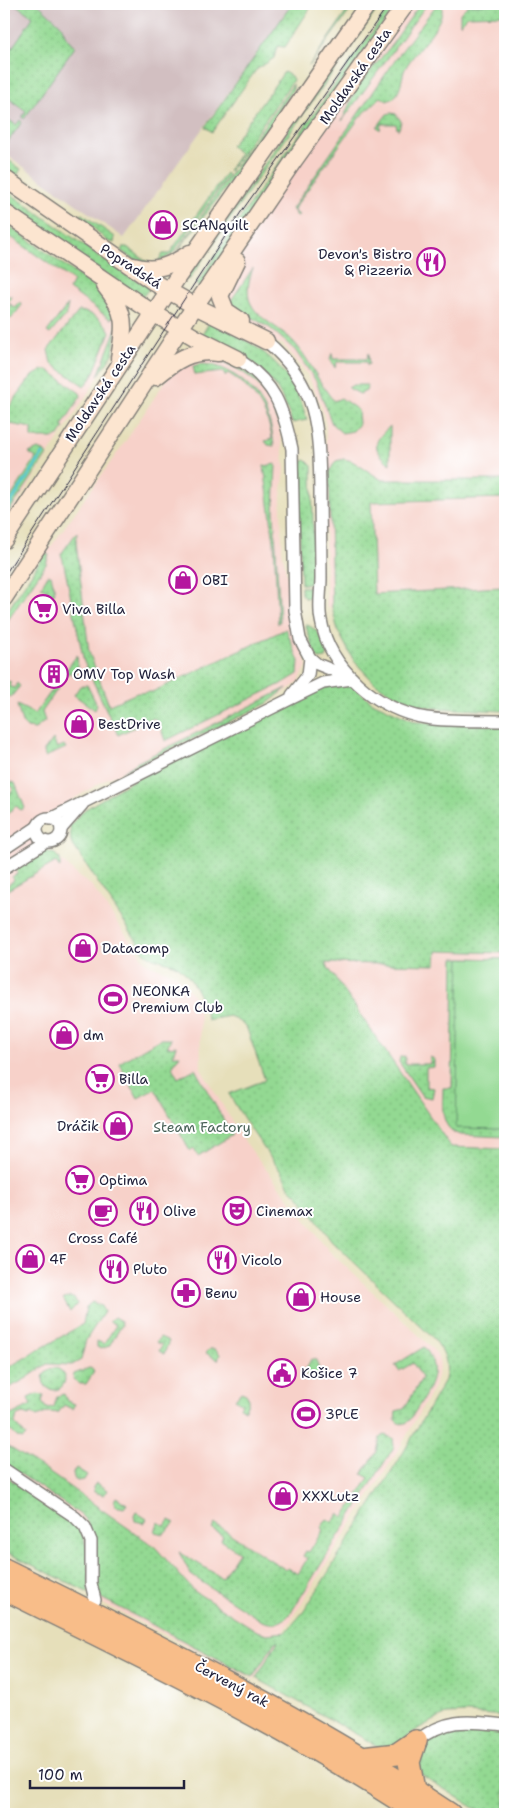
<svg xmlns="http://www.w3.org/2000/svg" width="509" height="1818" viewBox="0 0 509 1818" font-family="'Shantell Sans',sans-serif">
  <defs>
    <pattern id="green-dots" width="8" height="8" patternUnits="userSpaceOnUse" patternTransform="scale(1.25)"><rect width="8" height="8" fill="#93d992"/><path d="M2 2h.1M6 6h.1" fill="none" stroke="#7eba7f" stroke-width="1.8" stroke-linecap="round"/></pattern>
  </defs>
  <rect width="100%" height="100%" fill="#fff"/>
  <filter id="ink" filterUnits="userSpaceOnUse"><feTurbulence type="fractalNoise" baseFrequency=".02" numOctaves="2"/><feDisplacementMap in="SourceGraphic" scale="10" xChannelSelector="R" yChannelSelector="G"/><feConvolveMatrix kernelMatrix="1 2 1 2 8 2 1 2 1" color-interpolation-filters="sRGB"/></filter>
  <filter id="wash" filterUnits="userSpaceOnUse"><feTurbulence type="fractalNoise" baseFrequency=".0096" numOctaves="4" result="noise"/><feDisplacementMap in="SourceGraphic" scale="20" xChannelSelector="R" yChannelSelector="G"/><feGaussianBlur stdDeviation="1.12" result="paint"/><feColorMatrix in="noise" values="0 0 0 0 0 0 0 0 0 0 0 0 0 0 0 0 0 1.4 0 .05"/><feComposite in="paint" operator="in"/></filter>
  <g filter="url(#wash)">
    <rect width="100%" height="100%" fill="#e6dfba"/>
    <!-- built -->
    <g fill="#f7d1c9">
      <polygon points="408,4 505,4 505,610 327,607 325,521 326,425 322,407 308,375 283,344 266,341 224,308 238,258 295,159"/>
      <polygon points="4,222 107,296 116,310 113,354 4,524"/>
      <polygon points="187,358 228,359 261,385 278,417 285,469 281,497 282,551 287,576 289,605 307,666 298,683 268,703 139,766 108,778 29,826 42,850 55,854 80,878 91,885 146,963 176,975 194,996 200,1016 201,1069 242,1138 330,1252 428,1344 437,1354 440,1364 434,1387 398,1451 254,1679 95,1600 4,1469 4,613 127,439 170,374"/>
      <polygon points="437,951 505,953 505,1149 451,1147 325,963 436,965"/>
    </g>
    <!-- industrial -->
    <polygon fill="#d2bfc1" points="4,4 292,4 124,238 4,153 6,144 4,142"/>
    <!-- green -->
    <g fill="url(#green-dots)" stroke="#5a7e66">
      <polygon points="15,4 38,4 61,25 66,37 75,47 24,119 22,117 26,111 4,95 4,60 33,17"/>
      <polygon points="292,4 313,4 285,47 277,46 274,58 256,70 212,132 205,127"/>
      <polygon points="353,4 355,4 309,66 350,7"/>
      <polygon points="375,4 381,4 249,191 189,280 186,278"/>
      <polygon points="392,4 397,4 200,287 196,285 256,195"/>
      <polygon points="420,4 427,4 342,121 357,87 390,47"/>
      <path d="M437,4H441C449,21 413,52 405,69C400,81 402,97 387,101L381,97L360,117L295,207L294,211L299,215L297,216L292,209L403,49Z"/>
      <polygon points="505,4 505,15 468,16 460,24 460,13 468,5"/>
      <polygon points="284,72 291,76 293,80 229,172 228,171 240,153 231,146"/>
      <polygon points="293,84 293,89 260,143 176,253"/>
      <polygon points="391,113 396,114 401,121 399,129 397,129 396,124 381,124 380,130 377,127 387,114"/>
      <polygon points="4,116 16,125 20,120 22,122 4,147"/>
      <polygon points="4,157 21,169 16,177 4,168"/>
      <polygon points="226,173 228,175 173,253 168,257 158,261 163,254 169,254"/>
      <polygon points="4,189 126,275 150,287 141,299 4,207"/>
      <polygon points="82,214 115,237 114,243 107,241 81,216"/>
      <polygon points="4,222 107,296 118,315 110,319 69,289 73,281 4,232"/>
      <polygon points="123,247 127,247 153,266 145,266 121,251"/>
      <path d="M253,268C249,279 246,291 250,302C257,319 281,328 293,341C310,359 318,383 334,401L341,398L358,410L359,424L353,431L342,433L332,424L316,381L295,350L270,328L235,308L230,302Z"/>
      <polygon points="8,296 12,296 8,302 15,308 21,302 22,305 11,319 4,314 11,305 4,301"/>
      <polygon points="68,304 66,315 50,334 47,332"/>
      <path d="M79,311C89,311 107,322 110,332L92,377L84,386L51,363L48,350Z"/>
      <path d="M210,321C259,346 291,363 307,420L292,423C277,371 247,357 202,335Z"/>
      <polygon points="116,328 113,354 98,376"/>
      <polygon points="332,353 333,359 367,359 368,353 369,364 367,366 367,362 337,362 335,368 330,359"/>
      <path d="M205,354C248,369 268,378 280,426C275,420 273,406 268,398C254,373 229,365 205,354Z"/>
      <path d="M200,364C215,364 224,368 236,376C262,394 271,416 274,446L268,445L265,441L272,439C268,410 253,389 228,373L225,376L223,372L195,375L193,366Z"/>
      <polygon points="43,370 48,370 80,393 81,396 62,426 64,428 59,436 52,438 32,438 32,428 4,423 4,414 31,377"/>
      <polygon points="353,385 368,385 366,391 360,394 348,388"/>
      <path d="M390,426V464C371,448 373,442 390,426Z"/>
      <polygon points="38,449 44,451 47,455 4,519 4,508 36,458 29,453"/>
      <polygon points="344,459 352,461 382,480 505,480 505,498 371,502 374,594 502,587 502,553 505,553 505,711 435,708 420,705 389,692 375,683 354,661 338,631 332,607 329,472 336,461"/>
      <polygon points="306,460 312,466 314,584 301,584 298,466 300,462"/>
      <polygon points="276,464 274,512 280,621 278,624 274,542 264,466"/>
      <polygon points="77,532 76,542 89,652 109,705 137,693 152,692 286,629 299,661 298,674 285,682 165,741 160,725 154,718 118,735 84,662 63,560 61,554"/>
      <polygon points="45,553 49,555 46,564 4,626 4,616"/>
      <polygon points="48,575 51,575 55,590 54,594 41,587"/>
      <polygon points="301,587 314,587 311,598 305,598 301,594"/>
      <path d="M305,624C320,630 323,639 328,653L326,658L319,659L316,656Z"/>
      <polygon points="77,655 78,668 75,676 69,672 42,712 45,721 35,729 27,728 22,723 17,705 35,714"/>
      <polygon points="4,680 11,682 9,686 15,688 17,683 20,686 11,697 8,696 4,689"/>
      <path d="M349,683L372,702L416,722L505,726V953L437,951L436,965L325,963L451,1147L505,1149V1716L467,1713L447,1714L421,1727L393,1747L381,1748L256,1678L278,1641L275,1642L253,1677L101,1598L97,1590L88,1523L81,1515L4,1463V1444L41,1467L155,1547L194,1591L257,1631L267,1634L286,1632L304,1611L399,1460L445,1380C449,1362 445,1353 434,1339L332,1241L297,1194C287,1188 286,1178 279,1169C261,1145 244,1120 229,1094L265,1080L246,1026L230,1016L207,1020C206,1005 191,974 177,966C166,960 155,961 145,953L71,842L70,825L84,810L130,782L332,684Z"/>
      <polygon points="87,685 97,705 95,710 74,695 80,686"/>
      <polygon points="287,688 268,703 121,773 138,762"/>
      <polygon points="53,739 57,748 64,745 66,748 45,757 44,751"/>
      <polygon points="11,782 15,783 25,808 21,810 16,806 4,817 4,804 14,788 8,784"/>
      <polygon points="42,850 55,854 60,859 60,868 56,862 4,892 4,884 6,883 8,885 14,880 12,877 18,873 16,870 26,858"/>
      <path d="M454,958L505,959V1137L460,1135C439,1128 443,1106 443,1088H452Z"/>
      <polygon points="160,1039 171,1039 167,1047 176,1046 173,1055 180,1055 172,1067 178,1078 195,1069 232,1135 198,1156 194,1149 190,1151 155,1089 138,1098 119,1063"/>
      <polygon points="405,1056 405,1064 430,1064 430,1057 434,1059 434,1067 426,1068 426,1087 434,1088 432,1098 422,1096 399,1062 400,1057"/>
      <polygon points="70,1297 75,1299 77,1304 70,1312 63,1299"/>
      <polygon points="92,1302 101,1306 104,1312 86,1340 81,1360 72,1365 47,1364 27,1378 4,1391 4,1370 83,1324 86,1307"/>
      <polygon points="114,1317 121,1321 122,1325 109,1346 101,1349 97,1347 97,1341 104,1344 116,1325 109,1321"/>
      <polygon points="160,1337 169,1341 164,1354 159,1351 162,1345 156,1342"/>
      <path d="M424,1347C446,1373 424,1396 410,1420C405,1425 399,1425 395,1420L396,1411L404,1409L422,1378L413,1363L399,1371L395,1365Z"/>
      <polygon points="210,1349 215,1349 220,1354 218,1360 206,1353"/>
      <polygon points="311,1359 316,1360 320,1372 313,1377 307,1377 305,1371"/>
      <circle cx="54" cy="1379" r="11"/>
      <polygon points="89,1368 93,1369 94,1372 86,1384 80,1384 73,1379 74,1374"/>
      <polygon points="241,1392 246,1394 249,1399 245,1410 240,1407 242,1404 235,1399"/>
      <polygon points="37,1394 44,1395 42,1402 46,1408 54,1407 57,1396 64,1394 67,1401 75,1404 72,1409 64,1405 58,1413 48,1412 37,1417 31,1413 29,1416 23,1414 17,1416 15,1424 26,1436 22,1439 17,1437 11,1431 4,1433 4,1430 10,1425 9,1418 4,1416 4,1411 5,1410 9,1416 31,1405 28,1398"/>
      <path d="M384,1435L393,1438L394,1447L292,1611C285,1622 274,1626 262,1621L191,1575L179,1552L222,1578L239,1552L221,1540L223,1536L212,1529L215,1524L286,1570L288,1568L298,1574L307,1559L303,1556L306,1551L309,1552L323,1530L321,1528L327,1519L333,1522L338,1514L344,1517L369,1478L362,1474L377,1452L380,1438Z"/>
      <polygon points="76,1468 87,1475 84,1480 79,1481 74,1478 73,1473"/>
      <path d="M4,1475L73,1521C92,1541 88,1567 89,1593L4,1551Z"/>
      <polygon points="96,1483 107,1490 104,1495 94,1492 93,1487"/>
      <polygon points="116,1497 127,1504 124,1508 115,1506 114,1501"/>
      <polygon points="136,1512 147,1519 144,1523 135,1521 134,1516"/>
      <polygon points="169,1520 175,1523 163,1534 155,1532 158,1522 165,1526"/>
      <path d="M457,1729L505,1731V1814H484L414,1770C424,1744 426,1733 457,1729Z"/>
    </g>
    <!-- pitch -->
    <polygon fill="#93d992" stroke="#5a7e66" points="460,958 505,959 505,1129 456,1128"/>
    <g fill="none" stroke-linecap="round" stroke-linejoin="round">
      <!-- stream -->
      <polyline stroke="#58c6ce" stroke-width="3" points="4,513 43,454"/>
    </g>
  </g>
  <g filter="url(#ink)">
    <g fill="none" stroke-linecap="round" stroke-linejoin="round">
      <defs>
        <g id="street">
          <path d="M266,341C318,384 319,428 320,491C320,520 321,549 321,578C321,591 318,607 321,620C329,669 378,710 426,718C451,722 479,720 505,721"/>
          <path d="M238,359C275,383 283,407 292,449L295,610L300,639L310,658L317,664L352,678"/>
          <polyline points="292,695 308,675 310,658"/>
          <circle cx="49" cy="830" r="12"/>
          <polyline points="50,819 288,700 323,683 352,679"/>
          <polyline points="61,829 82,805"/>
          <polyline points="4,849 37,827"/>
          <polyline points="4,868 46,842"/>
          <polyline points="4,1469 75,1517 85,1527 91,1541 91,1583 95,1600"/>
          <path d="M416,1741C448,1717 467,1721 505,1725"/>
        </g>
        <g id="secondary">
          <polyline points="4,178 155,283 195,306 266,341"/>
          <polyline points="4,212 153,313 196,338 238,359"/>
          <polyline points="237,261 220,296 226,311 241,321"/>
          <path d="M134,266C155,273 172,265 190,253"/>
          <path d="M105,286C127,313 125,326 119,358"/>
          <path d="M156,377C175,361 191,349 218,353"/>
          <polyline points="4,540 177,278 368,4"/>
          <polyline points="4,598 195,306 295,159 406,4"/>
        </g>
        <g id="highway">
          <path d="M4,1569C157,1644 308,1720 450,1814"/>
          <path d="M4,1589C145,1659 288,1727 420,1814"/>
          <polyline points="362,1758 397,1754 416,1741"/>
          <polyline points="414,1790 409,1762 416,1741"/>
        </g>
      </defs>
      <!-- street casing -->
      <use href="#street" stroke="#84807a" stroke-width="14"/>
      <!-- secondary casing -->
      <use href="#secondary" stroke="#84807a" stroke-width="19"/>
      <!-- highway casing -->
      <use href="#highway" stroke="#84807a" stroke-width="24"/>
      <!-- street -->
      <use href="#street" stroke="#fff" stroke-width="11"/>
      <!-- secondary -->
      <use href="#secondary" stroke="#fce5d0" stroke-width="16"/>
      <!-- highway -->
      <use href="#highway" stroke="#f8bd89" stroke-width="21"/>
      <!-- tram -->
      <polyline stroke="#22223b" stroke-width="1" points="4,576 241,212 389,4"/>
    </g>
  </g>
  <!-- icons -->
  <defs>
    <symbol id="shop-ring" viewBox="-11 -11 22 22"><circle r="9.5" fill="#fff" stroke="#b5179e" stroke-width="1.5"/><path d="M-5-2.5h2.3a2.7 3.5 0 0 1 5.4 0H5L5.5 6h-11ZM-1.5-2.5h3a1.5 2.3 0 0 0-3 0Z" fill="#b5179e"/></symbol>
    <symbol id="restaurant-ring" viewBox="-11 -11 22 22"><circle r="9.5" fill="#fff" stroke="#b5179e" stroke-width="1.5"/><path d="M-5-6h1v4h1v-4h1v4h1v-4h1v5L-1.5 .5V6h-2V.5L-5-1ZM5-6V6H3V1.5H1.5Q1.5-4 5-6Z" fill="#b5179e"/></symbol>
    <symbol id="supermarket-ring" viewBox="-11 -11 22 22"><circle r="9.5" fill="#fff" stroke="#b5179e" stroke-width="1.5"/><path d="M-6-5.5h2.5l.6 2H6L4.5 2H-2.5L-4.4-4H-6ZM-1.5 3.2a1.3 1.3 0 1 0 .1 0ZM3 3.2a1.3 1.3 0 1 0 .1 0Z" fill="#b5179e"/></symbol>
    <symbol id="building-ring" viewBox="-11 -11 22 22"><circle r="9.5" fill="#fff" stroke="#b5179e" stroke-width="1.5"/><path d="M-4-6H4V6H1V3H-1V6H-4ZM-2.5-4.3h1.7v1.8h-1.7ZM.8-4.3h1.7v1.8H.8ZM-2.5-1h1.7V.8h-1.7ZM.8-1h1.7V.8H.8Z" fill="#b5179e"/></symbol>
    <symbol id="stadium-ring" viewBox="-11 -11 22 22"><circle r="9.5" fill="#fff" stroke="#b5179e" stroke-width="1.5"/><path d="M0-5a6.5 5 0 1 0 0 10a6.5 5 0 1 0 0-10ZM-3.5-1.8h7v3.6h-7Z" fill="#b5179e"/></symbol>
    <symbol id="theatre-ring" viewBox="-11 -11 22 22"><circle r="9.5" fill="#fff" stroke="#b5179e" stroke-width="1.5"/><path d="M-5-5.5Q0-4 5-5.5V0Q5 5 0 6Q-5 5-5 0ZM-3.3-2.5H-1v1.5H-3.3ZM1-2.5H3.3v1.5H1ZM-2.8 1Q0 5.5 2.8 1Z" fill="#b5179e"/></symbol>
    <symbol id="cafe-ring" viewBox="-11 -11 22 22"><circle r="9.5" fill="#fff" stroke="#b5179e" stroke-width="1.5"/><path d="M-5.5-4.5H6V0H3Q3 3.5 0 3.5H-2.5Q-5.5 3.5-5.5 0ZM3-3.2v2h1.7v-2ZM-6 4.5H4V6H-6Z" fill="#b5179e"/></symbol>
    <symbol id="pharmacy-ring" viewBox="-11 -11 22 22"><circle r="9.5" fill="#fff" stroke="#b5179e" stroke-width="1.5"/><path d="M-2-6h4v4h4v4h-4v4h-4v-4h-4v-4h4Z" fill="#b5179e"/></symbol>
    <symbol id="civic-ring" viewBox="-11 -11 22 22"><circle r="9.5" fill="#fff" stroke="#b5179e" stroke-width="1.5"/><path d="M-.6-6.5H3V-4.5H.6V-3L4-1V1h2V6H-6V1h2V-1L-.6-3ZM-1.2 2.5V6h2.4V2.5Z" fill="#b5179e"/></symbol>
  </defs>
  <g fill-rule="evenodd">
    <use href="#shop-ring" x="147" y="209" width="32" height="32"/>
    <use href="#restaurant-ring" x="415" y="246" width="32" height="32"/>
    <use href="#shop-ring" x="167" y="564" width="32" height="32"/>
    <use href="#supermarket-ring" x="27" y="593" width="32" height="32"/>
    <use href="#building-ring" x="38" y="658" width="32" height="32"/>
    <use href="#shop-ring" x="63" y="708" width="32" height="32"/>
    <use href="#shop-ring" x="67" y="932" width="32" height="32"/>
    <use href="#stadium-ring" x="97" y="983" width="32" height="32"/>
    <use href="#shop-ring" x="48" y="1019" width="32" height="32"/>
    <use href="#supermarket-ring" x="84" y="1063" width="32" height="32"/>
    <use href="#shop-ring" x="102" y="1110" width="32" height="32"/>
    <use href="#supermarket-ring" x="64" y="1164" width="32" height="32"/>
    <use href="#restaurant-ring" x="128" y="1195" width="32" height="32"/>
    <use href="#theatre-ring" x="221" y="1195" width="32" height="32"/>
    <use href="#cafe-ring" x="87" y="1196" width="32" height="32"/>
    <use href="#shop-ring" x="14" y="1243" width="32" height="32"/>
    <use href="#restaurant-ring" x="206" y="1244" width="32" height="32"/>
    <use href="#restaurant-ring" x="98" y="1253" width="32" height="32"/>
    <use href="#pharmacy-ring" x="170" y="1277" width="32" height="32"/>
    <use href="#shop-ring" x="285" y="1281" width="32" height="32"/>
    <use href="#civic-ring" x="266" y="1357" width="32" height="32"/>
    <use href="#stadium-ring" x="290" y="1398" width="32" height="32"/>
    <use href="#shop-ring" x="267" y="1480" width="32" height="32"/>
  </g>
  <g text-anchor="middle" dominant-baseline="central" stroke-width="4" stroke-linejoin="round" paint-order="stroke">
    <!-- street labels -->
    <g font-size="14" fill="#22223b" stroke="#fff">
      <text transform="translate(355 76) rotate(-55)">Moldavská cesta</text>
      <text transform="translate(131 266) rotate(33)">Popradská</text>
      <text transform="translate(100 393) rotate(-56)">Moldavská cesta</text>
      <text transform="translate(232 1684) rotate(28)">Červený rak</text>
    </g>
    <!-- poi labels -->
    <g font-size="14" fill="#22223b" stroke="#fff" text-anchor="start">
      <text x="182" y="225">SCANquilt</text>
      <text x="412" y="254" text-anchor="end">Devon's Bistro<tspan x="412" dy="16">&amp; Pizzeria</tspan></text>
      <text x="202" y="580">OBI</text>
      <text x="62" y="609">Viva Billa</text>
      <text x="73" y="674">OMV Top Wash</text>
      <text x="98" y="724">BestDrive</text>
      <text x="102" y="948">Datacomp</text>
      <text x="132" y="991">NEONKA<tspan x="132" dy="16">Premium Club</tspan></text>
      <text x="83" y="1035">dm</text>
      <text x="119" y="1079">Billa</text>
      <text x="99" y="1126" text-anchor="end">Dráčik</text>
      <text x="99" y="1180">Optima</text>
      <text x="163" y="1211">Olive</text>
      <text x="256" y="1211">Cinemax</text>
      <text x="103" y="1238" text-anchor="middle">Cross Café</text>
      <text x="49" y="1259">4F</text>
      <text x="241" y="1260">Vicolo</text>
      <text x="133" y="1269">Pluto</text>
      <text x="205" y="1293">Benu</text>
      <text x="320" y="1297">House</text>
      <text x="301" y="1373">Košice 7</text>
      <text x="325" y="1414">3PLE</text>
      <text x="302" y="1496">XXXLutz</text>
    </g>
    <!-- park labels -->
    <g font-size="14" fill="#4a6259" stroke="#fff">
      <text x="202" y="1127">Steam Factory</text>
    </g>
  </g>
  <!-- margin -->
  <rect width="509" height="1818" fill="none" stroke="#fff" stroke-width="20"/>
  <!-- scale -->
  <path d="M30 1780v8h154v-8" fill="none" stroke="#22223b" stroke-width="2.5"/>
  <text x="38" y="1780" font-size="15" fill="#22223b" stroke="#ffffff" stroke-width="4" paint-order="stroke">100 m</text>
</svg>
